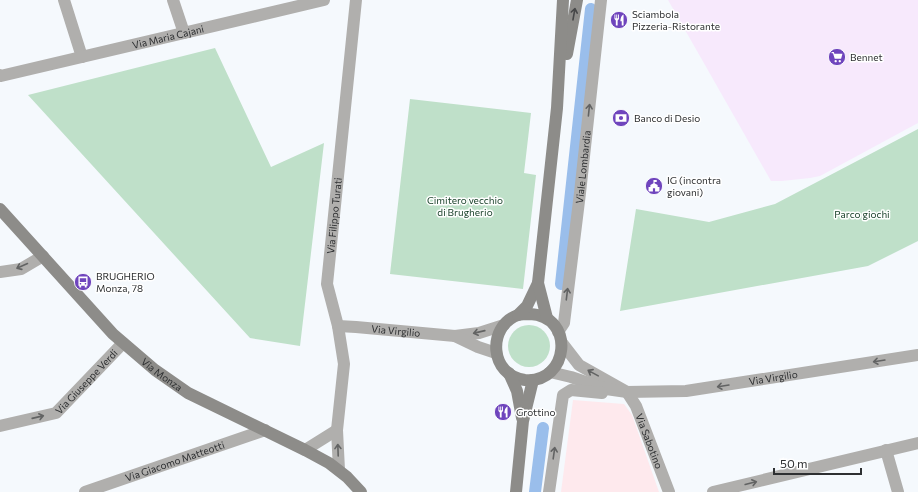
<svg xmlns="http://www.w3.org/2000/svg" width="918" height="492" viewBox="0 0 918 492" font-family="Commissioner,sans-serif">
  <rect width="100%" height="100%" fill="#f5f9fd"/>
  <!-- commercial -->
  <polygon fill="#f7e9fc" points="668,0 918,0 918,123 820,176 810,178 782,181 771,181"/>
  <!-- education -->
  <polygon fill="#fee9ed" points="573,400 624,404 632,415 659,492 561,492"/>
  <!-- green -->
  <g fill="#bfe0c9">
    <polygon points="215,48 271,167 324,143 300,346 250,338 28,95"/>
    <polygon points="410,99 531,113 524,173 536,175 523,289 390,274"/>
    <polygon points="918,129 918,241 868,266 620,311 636,209 709,222 775,204"/>
    <circle cx="529" cy="346" r="21"/>
  </g>
  <g fill="none" stroke-linecap="round" stroke-linejoin="round">
    <!-- canal -->
    <g stroke="#9abeeb" stroke-width="12">
      <polyline points="561,284 591,9"/>
      <polyline points="535,492 543,428"/>
    </g>
    <!-- street -->
    <g stroke="#b0afad" stroke-width="12">
      <polyline points="64,0 82,57"/>
      <polyline points="173,0 184,33"/>
      <path id="s1" d="M0,75L1,76L324,0"/>
      <polyline points="0,272 21,269 43,256"/>
      <path id="s2" d="M338,326L356,327L455,336L479,333L504,325"/>
      <path id="s3" d="M558,332L564,323L580,193L601,0"/>
      <polyline points="455,336 478,347 496,353"/>
      <path id="s4" d="M562,343L579,365L627,392L636,406L669,492"/>
      <path id="s5" d="M550,372L571,377L606,389L627,392L686,391L918,355"/>
      <path id="s6" d="M0,426L56,413L123,343"/>
      <polyline points="305,450 337,430"/>
      <polyline points="886,450 898,492"/>
      <path id="s7" d="M339,470L337,430L344,364L338,326L327,284L356,0"/>
      <path id="s8" d="M85,492L265,430"/>
      <polyline points="549,492 563,395 571,390 602,393"/>
      <polyline points="713,492 918,443"/>
    </g>
    <!-- secondary -->
    <g stroke="#8d8c89" stroke-width="12">
      <polyline points="567,54 577,0"/>
      <path id="s9" d="M0,209L113,334L155,370L188,393L305,450L329,463L347,477L361,492"/>
      <path d="M530,314C576,316 569,384 525,380C490,376 486,327 518,315C521,314 526,314 530,314Z"/>
      <polyline points="518,315 527,306 538,283"/>
      <polyline points="547,318 538,283 557,108 563,0"/>
      <polyline points="509,373 517,391 522,418"/>
      <polyline points="516,492 523,421 533,380"/>
    </g>
  </g>
  <!-- one-way arrows -->
  <defs><path id="oneway-shaft" d="M-6 0H5M1.5-3L5.5 0L1.5 3" fill="none" stroke-width="1.6" stroke-linecap="round" stroke-linejoin="round"/></defs>
  <use stroke="#464748" href="#oneway-shaft" transform="translate(574 14) rotate(-80)"/>
  <g stroke="#626363">
    <use href="#oneway-shaft" transform="translate(589 110) rotate(-84)"/>
    <use href="#oneway-shaft" transform="translate(22 266) rotate(156)"/>
    <use href="#oneway-shaft" transform="translate(567 294) rotate(-83)"/>
    <use href="#oneway-shaft" transform="translate(479 332) rotate(167)"/>
    <use href="#oneway-shaft" transform="translate(879 361) rotate(171)"/>
    <use href="#oneway-shaft" transform="translate(593 373) rotate(-151)"/>
    <use href="#oneway-shaft" transform="translate(723 386) rotate(171)"/>
    <use href="#oneway-shaft" transform="translate(38 417) rotate(-13)"/>
    <use href="#oneway-shaft" transform="translate(338 450) rotate(-92)"/>
    <use href="#oneway-shaft" transform="translate(554 453) rotate(-82)"/>
    <use href="#oneway-shaft" transform="translate(751 483) rotate(-14)"/>
  </g>
  <!-- icons -->
  <defs>
    <symbol id="restaurant-disc" viewBox="-11 -11 22 22"><circle r="9.5" fill="#6f45bd" stroke="#fff"/><path d="M-5-6h1v4h1v-4h1v4h1v-4h1v5L-1.5 .5V6h-2V.5L-5-1ZM5-6V6H3V1.5H1.5Q1.5-4 5-6Z" fill="#fff"/></symbol>
    <symbol id="supermarket-disc" viewBox="-11 -11 22 22"><circle r="9.5" fill="#6f45bd" stroke="#fff"/><path d="M-6-5.5h2.5l.6 2H6L4.5 2H-2.5L-4.4-4H-6ZM-1.5 3.2a1.3 1.3 0 1 0 .1 0ZM3 3.2a1.3 1.3 0 1 0 .1 0Z" fill="#fff"/></symbol>
    <symbol id="bank-disc" viewBox="-11 -11 22 22"><circle r="9.5" fill="#6f45bd" stroke="#fff"/><path d="M-6-4H6V4H-6ZM0-2.3a2.3 2.3 0 1 0 0 4.6a2.3 2.3 0 1 0 0-4.6Z" fill="#fff"/></symbol>
    <symbol id="civic-disc" viewBox="-11 -11 22 22"><circle r="9.5" fill="#6f45bd" stroke="#fff"/><path d="M-.6-6.5H3V-4.5H.6V-3L4-1V1h2V6H-6V1h2V-1L-.6-3ZM-1.2 2.5V6h2.4V2.5Z" fill="#fff"/></symbol>
    <symbol id="bus-disc" viewBox="-11 -11 22 22"><circle r="9.5" fill="#6f45bd" stroke="#fff"/><path d="M-5-6H5V4H4V6H2V4H-2V6H-4V4H-5ZM-3.5-4V0h7V-4ZM-3.5 1.2v1.5H-2V1.2ZM2 1.2v1.5H3.5V1.2Z" fill="#fff"/></symbol>
  </defs>
  <g fill-rule="evenodd">
    <use href="#restaurant-disc" x="609" y="10" width="20" height="20"/>
    <use href="#supermarket-disc" x="827" y="47" width="20" height="20"/>
    <use href="#bank-disc" x="611" y="108" width="20" height="20"/>
    <use href="#civic-disc" x="644" y="176" width="20" height="20"/>
    <use href="#bus-disc" x="73" y="272" width="20" height="20"/>
    <use href="#restaurant-disc" x="493" y="402" width="20" height="20"/>
  </g>
  <g text-anchor="middle" dominant-baseline="central" stroke-width="3" stroke-linejoin="round" paint-order="stroke">
    <!-- poi labels -->
    <g font-size="10" fill="#2e3032" stroke="#fff" text-anchor="start">
      <text x="632" y="14">Sciambola<tspan x="632" dy="12">Pizzeria-Ristorante</tspan></text>
      <text x="850" y="57">Bennet</text>
      <text x="634" y="118">Banco di Desio</text>
      <text x="667" y="180">IG (incontra<tspan x="667" dy="12">giovani)</tspan></text>
      <text x="96" y="276">BRUGHERIO<tspan x="96" dy="12">Monza, 78</tspan></text>
      <text x="516" y="412">Grottino</text>
    </g>
    <!-- street labels -->
    <g font-size="10" fill="#2e3032" stroke="#fff">
      <text stroke="none"><textPath href="#s1" startOffset="173">Via Maria Cajani</textPath></text>
      <text stroke="none"><textPath href="#s3" startOffset="168">Viale Lombardia</textPath></text>
      <text stroke="none"><textPath href="#s7" startOffset="257">Via Filippo Turati</textPath></text>
      <text stroke="none"><textPath href="#s2" startOffset="58">Via Virgilio</textPath></text>
      <text stroke="none"><textPath href="#s9" startOffset="232">Via Monza</textPath></text>
      <text stroke="none"><textPath href="#s5" startOffset="227">Via Virgilio</textPath></text>
      <text stroke="none"><textPath href="#s6" startOffset="101">Via Giuseppe Verdi</textPath></text>
      <text stroke="none"><textPath href="#s4" startOffset="137">Via Sabotino</textPath></text>
      <text stroke="none"><textPath href="#s8" startOffset="95">Via Giacomo Matteotti</textPath></text>
    </g>
    <!-- park labels -->
    <g font-size="10" fill="#133c24" stroke="#fff">
      <text x="465" y="200">Cimitero vecchio<tspan x="465" dy="12">di Brugherio</tspan></text>
      <text x="862" y="214">Parco giochi</text>
    </g>
  </g>
  <!-- scale -->
  <path d="M774 468v6h87v-6" fill="none" stroke="#2e3032" stroke-width="2"/>
  <text x="780" y="468" font-size="12" fill="#2e3032" stroke="#ffffff" stroke-width="3" paint-order="stroke">50 m</text>
</svg>
